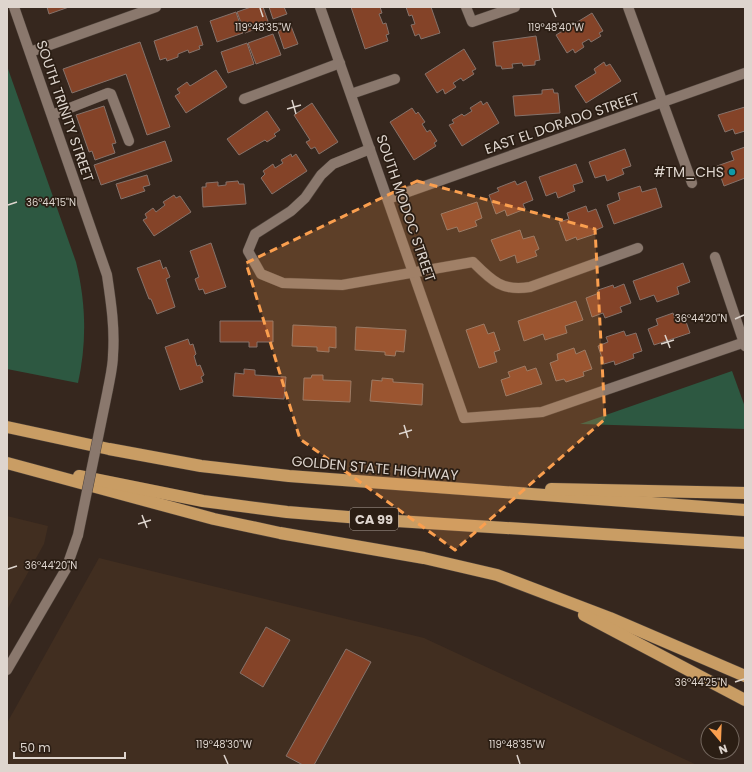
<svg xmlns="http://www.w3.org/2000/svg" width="752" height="772" viewBox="0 0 752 772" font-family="Poppins,sans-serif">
  <rect width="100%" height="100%" fill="#36271e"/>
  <!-- built -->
  <g fill="#412e20">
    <polygon points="7,516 48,526 44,544 7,610"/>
    <polygon points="99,558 424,638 697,765 7,765 7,723"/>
  </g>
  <!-- green -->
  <g fill="#2d5841">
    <path d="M7,66L76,262C86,303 87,342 78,383L7,369Z"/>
    <polygon points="732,371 745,407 745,429 580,424"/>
  </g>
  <!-- building -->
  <g fill="#844328" stroke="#85726a">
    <polygon points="47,7 69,7 49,14"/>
    <polygon points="251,7 263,7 269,24 245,33 237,12"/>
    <polygon points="269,7 284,7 287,14 273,19"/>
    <polygon points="351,7 380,7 382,13 379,14 383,24 386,23 389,34 386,35 388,41 365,49"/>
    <polygon points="406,7 431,7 440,33 421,39 419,34 415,36 411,25 415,24 412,15 409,16"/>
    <polygon points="236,12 243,33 217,42 210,21"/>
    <polygon points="592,13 603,31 599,33 601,36 591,42 589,39 582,43 584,47 575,53 573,49 567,53 556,35"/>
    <polygon points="197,26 203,45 199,46 200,49 189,53 188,50 178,54 178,57 167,61 166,58 160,60 154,41"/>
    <polygon points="291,26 298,44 284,49 278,31"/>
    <polygon points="273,34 281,55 256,64 248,43"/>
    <polygon points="536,36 540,60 535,61 535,65 523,66 522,63 512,64 513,68 502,69 501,66 496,66 493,42"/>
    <polygon points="140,42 170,127 147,135 126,74 72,93 63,69"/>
    <polygon points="247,43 254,64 228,73 221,52"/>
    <polygon points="464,49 476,69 472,71 474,74 463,81 461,78 453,83 456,87 445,94 443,89 437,93 425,74"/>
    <polygon points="604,62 606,66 610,64 621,81 586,103 575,86 596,73 594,69"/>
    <polygon points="216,70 227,87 186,113 175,96 180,93 177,89 187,82 190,86"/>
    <polygon points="553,89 554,93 558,93 560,113 515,116 513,96 542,94 542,90"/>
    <polygon points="481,101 483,105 487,102 499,123 462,146 449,125 454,123 452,120 462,114 464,116 472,111 470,108"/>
    <polygon points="312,103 338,142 319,154 315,147 311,149 306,142 310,140 294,115"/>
    <polygon points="104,106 116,143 112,144 115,153 95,160 92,151 89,152 76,115"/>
    <polygon points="745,107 745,131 735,134 733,129 725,132 718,115"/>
    <polygon points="412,108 416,114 418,112 425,122 422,124 427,132 430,130 437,141 434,143 436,146 414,160 390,122"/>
    <polygon points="267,111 280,130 274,134 276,136 267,142 265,140 239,155 227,139"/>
    <polygon points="165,141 172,161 101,185 94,165"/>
    <polygon points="745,147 745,178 724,186 717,166 734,160 731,152"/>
    <polygon points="625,149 631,166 622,169 624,174 607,181 605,175 595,178 589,162"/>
    <polygon points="291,154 292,157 296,154 307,171 272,194 261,178 265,174 263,171 273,164 275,168 283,163 281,160"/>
    <polygon points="576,164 583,182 573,185 575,191 558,198 556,192 546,196 539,177"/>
    <polygon points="147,175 150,185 143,187 145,191 121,199 116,184"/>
    <polygon points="238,181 239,184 244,184 246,204 203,207 202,187 206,187 206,183 218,182 218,186 226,185 226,182"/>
    <polygon points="515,181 517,185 526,181 533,200 523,204 525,209 507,216 505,210 496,214 489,195 499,191 497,188"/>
    <polygon points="640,186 642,192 656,188 662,207 614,224 607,205 620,200 618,193"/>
    <polygon points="174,195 176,198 180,196 191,212 154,236 143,220 147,218 145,214 153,208 156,212 165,205 163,202"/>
    <polygon points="477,202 482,218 475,221 477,226 459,232 457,227 447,230 441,214"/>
    <polygon points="586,206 588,212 596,209 603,227 594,231 595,234 577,240 576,237 566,241 559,222 569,219 567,213"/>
    <polygon points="520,230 523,239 534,236 539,249 535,251 537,256 517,263 515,255 500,261 491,240"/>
    <polygon points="211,243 226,287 205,294 203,289 199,290 195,279 199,277 190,251"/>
    <polygon points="160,260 163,269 166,267 170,277 166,279 175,307 157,314 151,299 149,299 137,268"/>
    <polygon points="683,263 690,282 677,287 679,294 657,302 654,295 640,300 633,281"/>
    <polygon points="624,284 631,303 620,307 622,312 605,318 603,313 592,317 586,298 599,293 598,290 613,285 614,288"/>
    <polygon points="576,301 583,320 565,326 567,333 545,340 543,334 524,341 518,321"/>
    <polygon points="673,313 675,319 684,316 690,333 654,345 648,329 658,325 656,319"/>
    <polygon points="220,321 273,321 273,342 257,342 257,347 249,347 249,342 220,342"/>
    <polygon points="484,324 488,334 494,332 500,350 494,352 497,362 479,368 466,330"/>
    <polygon points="293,325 336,327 336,348 329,347 329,352 317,351 317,347 292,346"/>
    <polygon points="356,327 406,330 404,352 396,351 395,356 385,355 385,352 355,350"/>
    <polygon points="624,331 626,336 636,333 642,351 633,354 634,358 615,365 614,361 604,364 598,346 608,342 606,337"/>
    <polygon points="188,339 190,345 193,344 196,354 194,356 197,366 200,365 204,375 201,377 203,382 180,390 165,347"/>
    <polygon points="574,348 576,354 585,350 592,369 583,372 584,376 566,382 564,379 556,381 550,363 558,360 557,354"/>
    <polygon points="525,366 527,371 536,368 542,384 506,396 501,380 510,377 508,372"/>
    <polygon points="244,369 255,370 255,375 286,377 284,399 233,396 235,373 244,374"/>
    <polygon points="312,375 323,375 323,380 351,381 350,402 303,400 304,378 311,378"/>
    <polygon points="382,378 393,379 393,382 423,384 422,405 370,401 372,380 382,381"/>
    <polygon points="266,627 290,640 263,687 240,673"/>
    <polygon points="346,649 371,662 314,765 303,765 286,756"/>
  </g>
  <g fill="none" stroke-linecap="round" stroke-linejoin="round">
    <defs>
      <g id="minor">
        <path d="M14,7L107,275C111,302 115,328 113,355C113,366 110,378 108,389"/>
        <polyline points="320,7 464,418 542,412 745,342"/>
        <polyline points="466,7 472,22 515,7"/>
        <polyline points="628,7 692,183"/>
        <polyline points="30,52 156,7"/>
        <polyline points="351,94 395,79"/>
        <polyline points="244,99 340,63"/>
        <polyline points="52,115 108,93 111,94 129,141"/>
        <path d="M370,149L333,164L321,175L305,198L291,211L255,234L248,251L261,274L283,283L342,285L473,262C491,280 502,292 530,287L638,248"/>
        <polyline points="388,199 745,73"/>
        <polyline points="715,257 745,346"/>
        <polyline points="7,670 66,569 78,535"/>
      </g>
      <g id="highway">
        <polyline points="7,427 109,449 201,466 289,476 745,510"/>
        <polyline points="7,463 214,519 280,533 424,558 497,575 610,618 745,676"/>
        <polyline points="79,476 203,501 287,512 397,521 745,543"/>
        <polyline points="551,489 745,493"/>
        <polyline points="584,615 745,700"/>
      </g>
    </defs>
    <!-- minor casing -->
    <use href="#minor" stroke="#4f433b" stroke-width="11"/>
    <!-- highway casing -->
    <use href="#highway" stroke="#4f433b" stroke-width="13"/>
    <!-- minor -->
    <use href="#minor" stroke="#8a786d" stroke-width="10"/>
    <!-- highway -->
    <use href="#highway" stroke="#c99d64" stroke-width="12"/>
    <defs>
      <polyline id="minor-bridge" points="78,535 108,389"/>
    </defs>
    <!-- minor-bridge casing -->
    <use href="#minor-bridge" stroke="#4f433b" stroke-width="11" stroke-linecap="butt"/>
    <!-- minor-bridge -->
    <use href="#minor-bridge" stroke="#8a786d" stroke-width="10"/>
  </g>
  <!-- marked area -->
  <path fill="#fa9f4f" fill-opacity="0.2" stroke="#fa9f4f" stroke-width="3" stroke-dasharray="8 5" stroke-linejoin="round" d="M417,181L595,229L605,419L455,550L300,439L246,263Z"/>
  <!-- ticks -->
  <path fill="none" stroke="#ded5ce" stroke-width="1.5" d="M260,8L263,17M552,8L556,17M292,100L296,114M287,109L301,105M8,205L17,202M735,319L744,315M665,335L670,348M661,344L674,340M404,425L408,438M399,434L412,430M142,515L147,528M138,524L151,520M8,569L17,566M735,682L744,679M224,755L228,764M517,755L520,764"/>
  <!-- markers -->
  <circle fill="#0f9aa8" stroke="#2b1e14" stroke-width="1.5" cx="732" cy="172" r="4"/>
  <g text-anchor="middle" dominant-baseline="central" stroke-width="3.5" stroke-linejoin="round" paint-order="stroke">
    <!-- shield labels -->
    <rect fill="#2b1e14" stroke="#a89e96" stroke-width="1" x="350" y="508" width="48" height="22" rx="3"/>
    <g font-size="13" font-weight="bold" fill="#ded5ce">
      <text x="374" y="519">CA 99</text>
    </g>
    <!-- street labels -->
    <g font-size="14" fill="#ded5ce" stroke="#2b1e14">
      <text transform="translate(65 111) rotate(71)">SOUTH TRINITY STREET</text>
      <text transform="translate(562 123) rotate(-19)">EAST EL DORADO STREET</text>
      <text transform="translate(406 208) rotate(71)">SOUTH MODOC STREET</text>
      <text transform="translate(375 468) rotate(5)">GOLDEN STATE HIGHWAY</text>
    </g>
    <!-- poi labels -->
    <g font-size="14" fill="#ded5ce" stroke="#2b1e14" text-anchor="end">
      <text x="724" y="172">#TM_CHS</text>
    </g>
  </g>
  <g font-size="10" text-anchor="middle" fill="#ded5ce" stroke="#2b1e14" stroke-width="3.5" stroke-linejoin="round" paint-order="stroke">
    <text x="263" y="31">119°48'35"W</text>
    <text x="556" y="31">119°48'40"W</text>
    <text x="51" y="206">36°44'15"N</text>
    <text x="701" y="322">36°44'20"N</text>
    <text x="51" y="569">36°44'20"N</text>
    <text x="701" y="686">36°44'25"N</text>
    <text x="224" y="748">119°48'30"W</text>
    <text x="517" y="748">119°48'35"W</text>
  </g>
  <!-- border -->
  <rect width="752" height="772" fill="none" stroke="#ded5ce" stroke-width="16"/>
  <!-- north arrow -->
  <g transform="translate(720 740) rotate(161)"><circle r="19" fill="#2b1e14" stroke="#73675e"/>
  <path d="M0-3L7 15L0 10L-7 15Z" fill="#fa9f4f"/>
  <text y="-6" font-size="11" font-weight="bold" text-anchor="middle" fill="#ded5ce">N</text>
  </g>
  <!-- scale -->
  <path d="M14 752v6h111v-6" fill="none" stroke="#ded5ce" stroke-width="2"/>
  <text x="20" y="752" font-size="12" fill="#ded5ce" stroke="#2b1e14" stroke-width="3" paint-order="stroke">50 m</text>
</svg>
